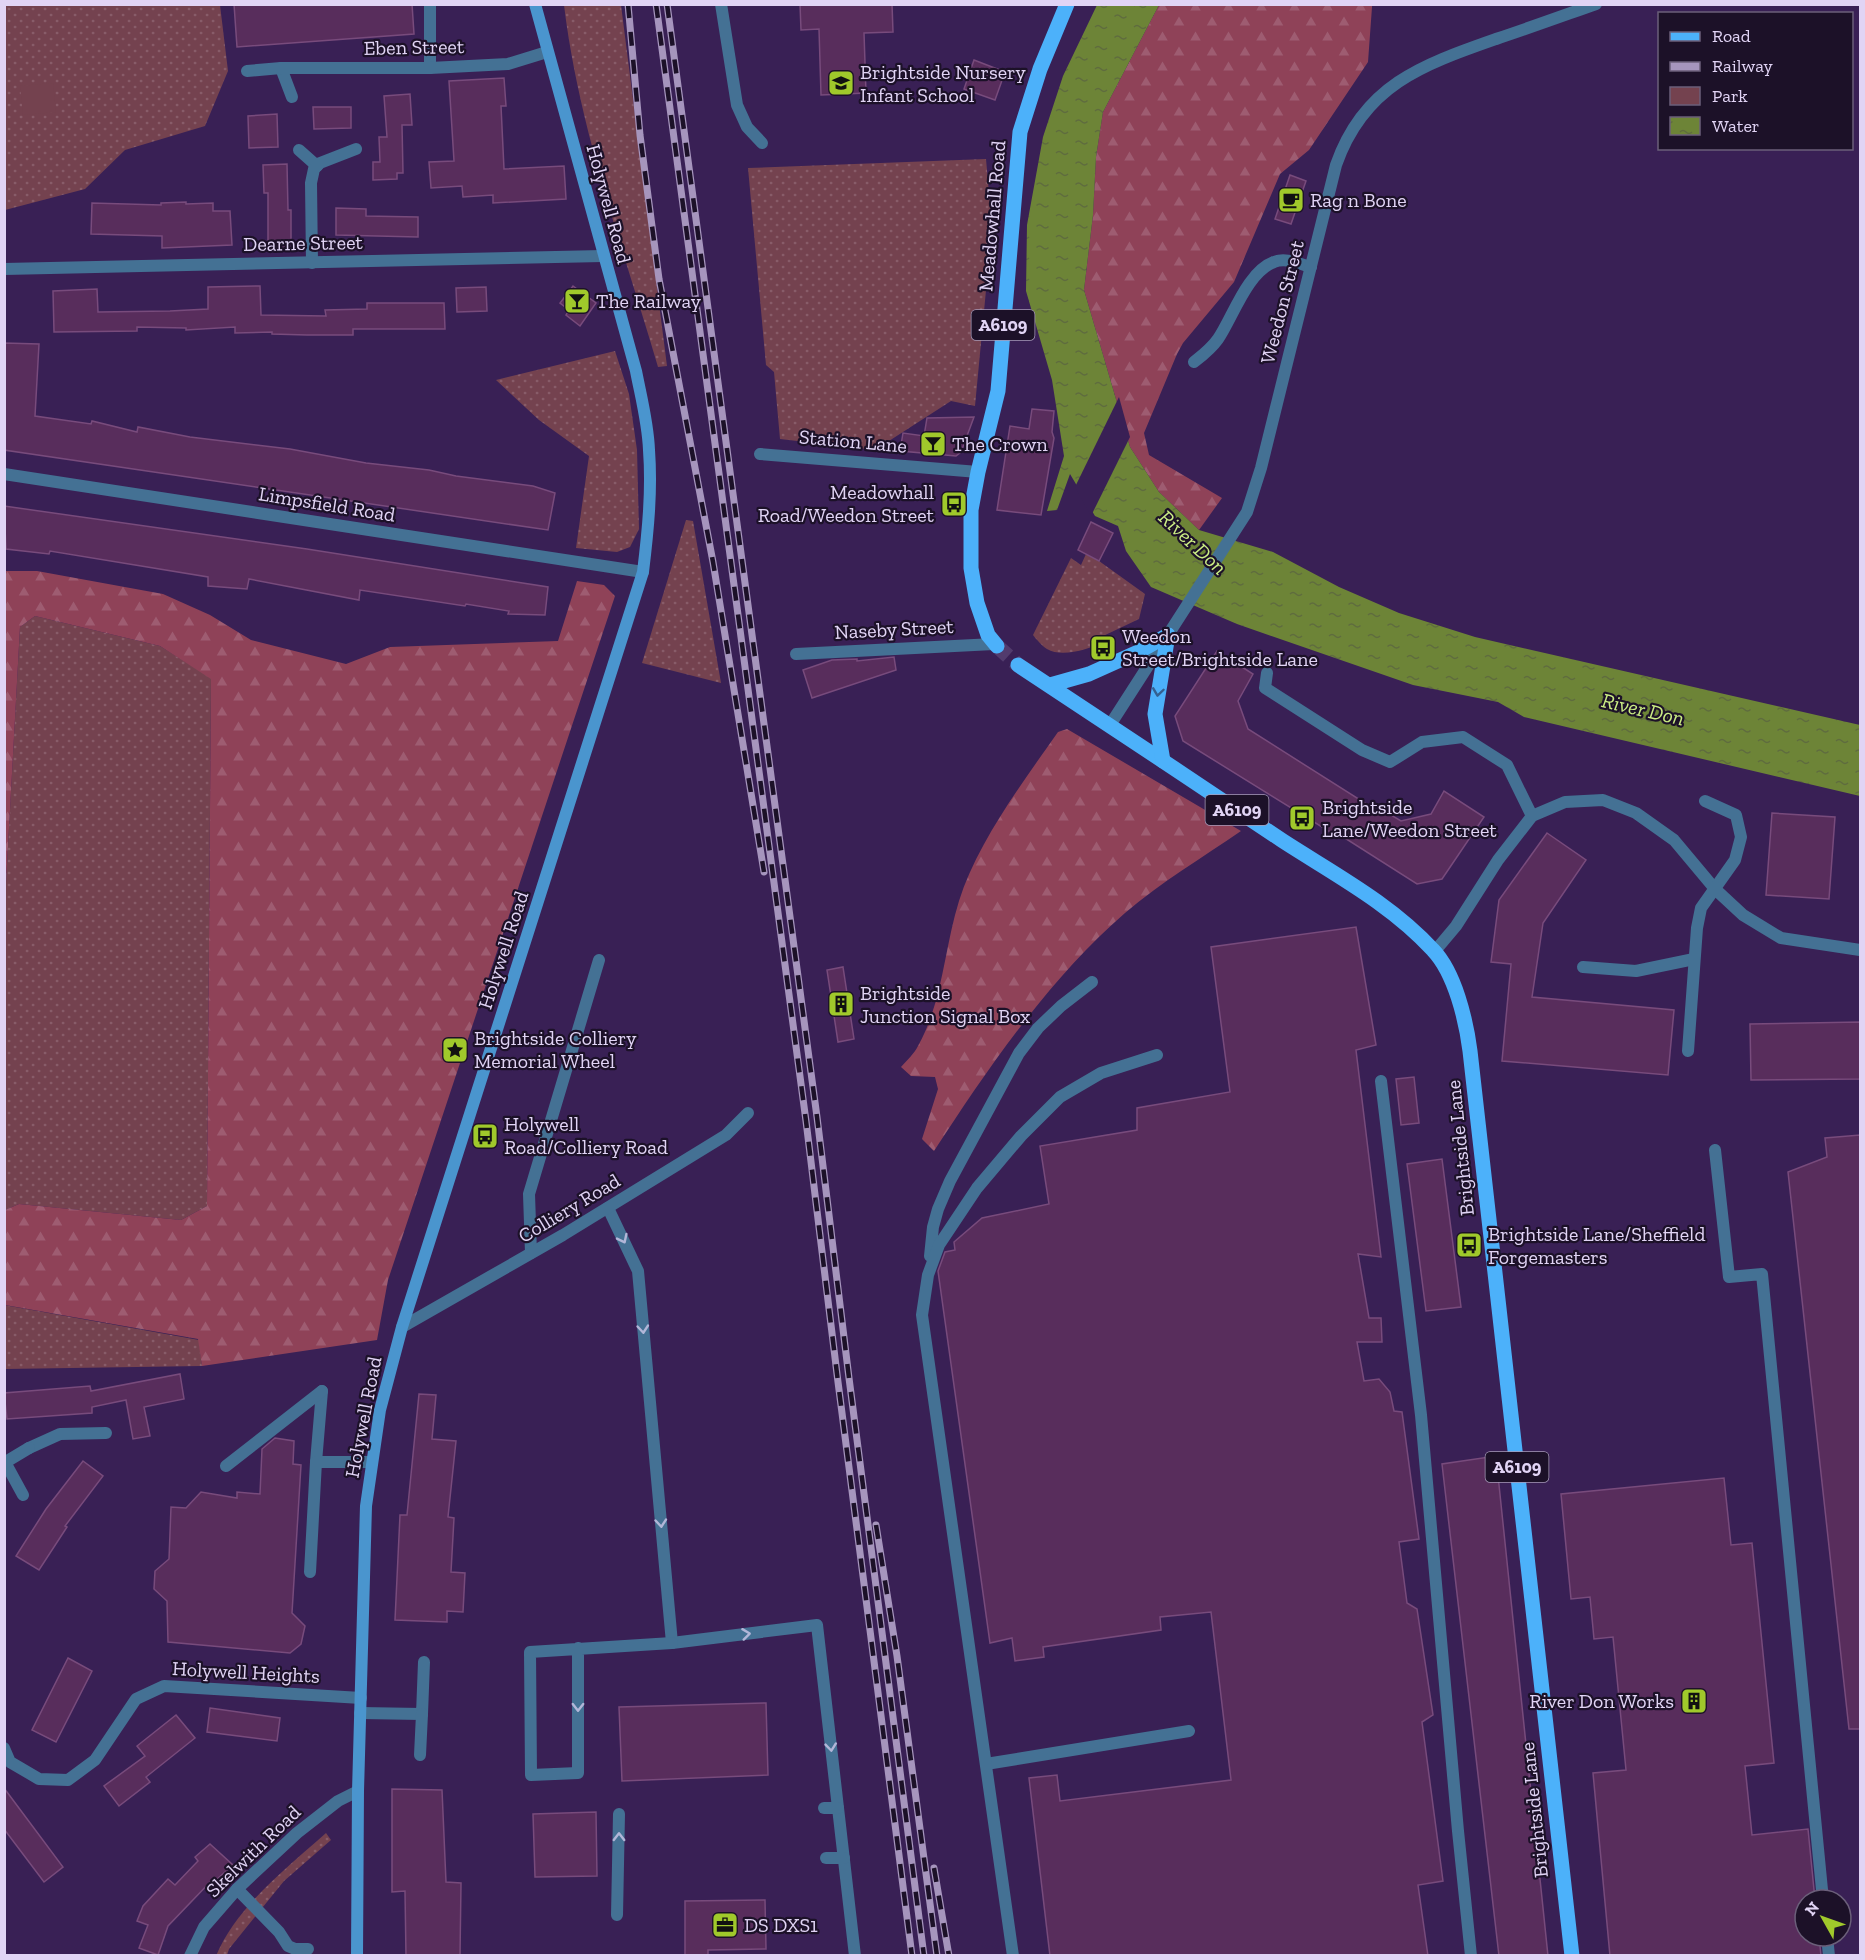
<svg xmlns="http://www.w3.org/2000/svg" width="1865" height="1960" viewBox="0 0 1865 1960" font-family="'Zilla Slab',serif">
  <defs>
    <pattern id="green-dots" width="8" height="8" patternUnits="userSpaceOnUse" patternTransform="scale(1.5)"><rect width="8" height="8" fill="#74424f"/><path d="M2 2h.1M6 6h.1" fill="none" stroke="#885c69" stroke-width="1.8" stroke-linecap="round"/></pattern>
    <pattern id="forest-firs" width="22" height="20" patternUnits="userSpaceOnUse" patternTransform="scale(1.5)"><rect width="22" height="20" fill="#8f4258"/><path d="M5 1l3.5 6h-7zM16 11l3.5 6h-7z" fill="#9e5c71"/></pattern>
    <pattern id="water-ripples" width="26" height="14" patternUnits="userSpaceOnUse" patternTransform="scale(1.5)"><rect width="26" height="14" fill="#6d8437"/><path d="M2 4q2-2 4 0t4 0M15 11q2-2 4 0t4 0" fill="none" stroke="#5f6c3e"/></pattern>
  </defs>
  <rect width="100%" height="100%" fill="#392055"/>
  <!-- green -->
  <g fill="url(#green-dots)">
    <polygon points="4,5 220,5 228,71 205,126 125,150 85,189 5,210"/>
    <path d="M564,5H621L667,366L658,367C623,248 579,129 564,5Z"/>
    <polygon points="986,159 992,227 975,406 951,401 875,450 780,439 774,372 766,365 748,168"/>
    <polygon points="615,351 629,394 637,450 639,529 630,547 617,552 576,548 589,456 539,420 496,380"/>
    <polygon points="686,520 693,521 721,683 642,663"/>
    <path d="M1086,554L1099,561L1145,594L1139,619L1101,637L1104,642C1089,649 1062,658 1047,649C1042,646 1037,640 1033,635L1071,558L1081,565Z"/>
    <polygon points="35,616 160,646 211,678 207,1206 181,1220 19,1204 5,1210 5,901 20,627"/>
    <polygon points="4,1305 199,1340 202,1366 5,1369"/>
    <path d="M326,1833L331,1840L284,1881L229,1949L227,1955L216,1956C236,1907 287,1868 326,1833Z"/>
  </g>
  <!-- forest -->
  <g fill="url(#forest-firs)">
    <polygon points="1159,5 1372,5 1372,7 1368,62 1309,150 1280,174 1234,282 1183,343 1177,354 1144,433 1149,455 1222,498 1199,530 1159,492 1130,447 1084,290 1093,215 1096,157 1103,112"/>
    <polygon points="5,571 37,571 163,594 210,615 251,640 346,664 390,647 558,641 577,581 604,585 615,596 388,1280 377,1340 202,1366 198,1339 5,1305 5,1210 19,1204 181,1220 207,1206 211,679 160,646 35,616 20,627 5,901"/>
    <path d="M1067,729L1241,831C1202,858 1161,882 1125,913C1048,980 989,1067 934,1151L922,1139L938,1089L935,1077L911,1076L901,1067C907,1060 914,1054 918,1046C943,1001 944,949 959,901C977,843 1023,782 1058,732Z"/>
  </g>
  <!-- pitch -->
  <polygon fill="#74424f" points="53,83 56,112 23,115 20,86"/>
  <!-- water -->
  <polygon fill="url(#water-ripples)" points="1097,5 1159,5 1103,112 1096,157 1093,215 1084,290 1130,447 1159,492 1199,530 1273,552 1339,587 1399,613 1475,637 1860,725 1860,796 1524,717 1498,702 1413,685 1237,624 1151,587 1126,551 1118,526 1095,516 1070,474 1057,510 1047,511 1064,456 1052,380 1026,291 1027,225 1043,137 1063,76"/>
  <!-- pier -->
  <polygon fill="#392055" points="1119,397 1130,437 1091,516 1075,487"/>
  <!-- building -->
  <g fill="#582d5c" stroke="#784b7c" stroke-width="1.5">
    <polygon points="234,4 412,4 414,34 237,47"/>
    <polygon points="800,4 892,4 893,32 864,33 866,93 821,95 819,29 801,30"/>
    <polygon points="974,60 1005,72 995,100 964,89"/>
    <polygon points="504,78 506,106 501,106 504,169 564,166 566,199 493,203 493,195 463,197 462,186 431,188 429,162 454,161 449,81"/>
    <polygon points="410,94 412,125 402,125 403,173 397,173 397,179 373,180 373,162 380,162 379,137 387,137 384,96"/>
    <polygon points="313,107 351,107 351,128 314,129"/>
    <polygon points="277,114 278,147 249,148 248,116"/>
    <polygon points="287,164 288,210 291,210 291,247 268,247 268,193 264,193 263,165"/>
    <polygon points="1290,175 1306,181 1291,224 1275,219"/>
    <polygon points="186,202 186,204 213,203 213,211 230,211 232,245 162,248 162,236 91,234 92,203 161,205 161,203"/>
    <polygon points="336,208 366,209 366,216 418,217 418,237 336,235"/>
    <polygon points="260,286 261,315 326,316 325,310 367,309 367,303 444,303 445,329 353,329 353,335 307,335 272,334 272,332 235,333 235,327 186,330 186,328 137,327 137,331 54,332 53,291 97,289 98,312 170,311 208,309 208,287"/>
    <polygon points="573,286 596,303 580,326 566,315 569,310 560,303"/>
    <polygon points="486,287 487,311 457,312 456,288"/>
    <polygon points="4,343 39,344 35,416 91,424 92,421 137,432 138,427 190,437 290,449 366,463 429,470 456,476 533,486 555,493 548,530 4,450"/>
    <polygon points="1032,409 1054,411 1052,432 1054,438 1041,515 997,510 1010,426 1029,429"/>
    <polygon points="974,417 961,452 956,456 900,451 903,433 924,436 927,418"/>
    <polygon points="4,506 307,549 548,587 545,615 508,614 509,611 466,604 465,606 360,590 359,600 249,579 247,589 208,586 208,577 50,551 49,554 6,549"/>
    <polygon points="1091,522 1113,533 1099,561 1078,550"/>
    <polygon points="1217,651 1253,674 1238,701 1248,729 1379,812 1381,809 1401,821 1431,814 1444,791 1484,817 1442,879 1417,884 1337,833 1335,835 1183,741 1175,716"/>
    <polygon points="894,657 896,670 812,698 803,670 832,660 857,659 857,661"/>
    <polygon points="1772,813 1835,817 1829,899 1766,895"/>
    <polygon points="1547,833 1586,860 1543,923 1532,997 1674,1010 1668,1075 1502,1061 1511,964 1491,962 1499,900"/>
    <polygon points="1356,927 1376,1045 1356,1050 1381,1257 1358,1254 1369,1318 1381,1318 1382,1342 1357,1342 1364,1381 1379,1379 1390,1392 1394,1411 1402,1412 1419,1539 1399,1542 1407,1603 1417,1609 1433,1715 1422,1722 1443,1881 1418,1885 1428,1956 1050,1956 1029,1778 1057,1775 1060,1801 1231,1780 1211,1612 1160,1617 1161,1630 1043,1647 1044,1657 1015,1661 1012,1638 990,1643 938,1271 945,1252 955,1250 954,1242 982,1218 1049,1204 1040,1146 1137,1130 1137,1108 1230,1092 1211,947"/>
    <polygon points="843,967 854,1039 838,1042 827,970"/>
    <polygon points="1860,1022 1860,1079 1751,1080 1750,1024"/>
    <polygon points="1414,1077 1419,1123 1401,1125 1396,1079"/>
    <polygon points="1860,1135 1860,1729 1849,1729 1788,1172 1827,1157 1825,1138"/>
    <polygon points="1442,1159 1461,1307 1426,1311 1407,1164"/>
    <polygon points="180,1374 184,1399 144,1407 150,1436 133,1439 126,1400 92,1407 92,1413 7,1419 4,1393 90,1386 91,1391"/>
    <polygon points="419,1394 436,1395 432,1439 456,1441 448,1517 454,1518 451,1572 465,1573 463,1612 447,1611 447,1622 395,1620 400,1515 407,1515"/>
    <polygon points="275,1438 294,1441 293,1464 301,1465 292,1613 305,1626 301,1644 290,1653 168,1642 167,1601 154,1589 155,1571 169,1559 171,1507 186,1508 201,1492 237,1498 237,1492 260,1494 262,1449"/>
    <polygon points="1496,1456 1548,1956 1499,1956 1442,1464"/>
    <polygon points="83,1461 103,1476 65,1526 67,1527 39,1570 16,1556 46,1509"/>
    <polygon points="1724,1478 1731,1545 1752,1543 1774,1763 1745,1766 1752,1835 1808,1829 1815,1900 1805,1900 1805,1936 1819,1936 1821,1956 1610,1956 1593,1773 1626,1770 1613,1637 1594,1639 1590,1597 1571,1599 1561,1494"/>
    <polygon points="68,1658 92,1671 56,1742 32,1730"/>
    <polygon points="766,1703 768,1775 622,1781 619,1707"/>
    <polygon points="210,1708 280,1718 277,1741 207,1732"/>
    <polygon points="176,1715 195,1738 146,1777 150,1782 119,1806 104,1786 145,1756 137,1746"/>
    <polygon points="4,1788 63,1867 44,1882 4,1829"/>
    <polygon points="392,1789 442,1790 446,1882 461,1883 460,1956 406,1956 405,1891 392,1892"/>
    <polygon points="596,1812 597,1876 535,1877 533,1814"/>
    <polygon points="210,1844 233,1865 216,1880 214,1878 168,1926 158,1955 139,1948 148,1925 137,1921 143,1906 168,1879 175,1885 198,1861 195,1857"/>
    <polygon points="765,1900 766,1949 708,1950 708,1956 685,1956 685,1901"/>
  </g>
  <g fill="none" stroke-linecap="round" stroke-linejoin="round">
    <!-- primary-tunnel -->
    <polyline stroke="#523b6d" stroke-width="15" stroke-dasharray="15 8" stroke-linecap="butt" points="997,646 1018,665"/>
    <!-- service -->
    <g stroke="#447194" stroke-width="12">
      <polyline points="721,4 737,105 747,127 762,143"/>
      <path d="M1194,362C1203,355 1211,349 1218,339C1233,317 1247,272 1274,262C1286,257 1299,264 1311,267"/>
      <polyline points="1583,967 1636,971 1694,959"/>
      <polyline points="1381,1081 1421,1415 1458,1831 1471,1956"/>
      <polyline points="1715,1150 1729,1277 1762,1274 1823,1900"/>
      <polyline points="608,1208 638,1271 672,1643 817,1625 855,1956"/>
      <polyline points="531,1253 529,1194 599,960"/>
      <polyline points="930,1256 933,1227 938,1209 950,1181 1019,1053 1038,1028 1061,1006 1092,982"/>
      <polyline points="29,1448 60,1434 106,1433"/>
      <polyline points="316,1462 322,1391"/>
      <polyline points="226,1466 322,1391"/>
      <polyline points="310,1572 316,1462 371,1462"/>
      <polyline points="578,1648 578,1773 531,1775 530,1652 672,1643"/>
      <polyline points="360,1713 422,1714 424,1662"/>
      <polyline points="420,1755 422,1714"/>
      <polyline points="986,1764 1189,1731"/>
      <polyline points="824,1808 838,1808"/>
      <polyline points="826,1858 844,1858"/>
      <polyline points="237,1889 279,1932 288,1946 295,1949 308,1949"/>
      <polyline points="617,1915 619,1814"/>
      <polyline points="1827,1936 1829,1956"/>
      <polyline points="1013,1956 922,1315 928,1275 939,1245 977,1188 1021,1136 1060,1097 1101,1073 1157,1055"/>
    </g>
    <!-- minor -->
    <g stroke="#447194" stroke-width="12">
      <polyline points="281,68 292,97"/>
      <polyline points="430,68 430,4"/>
      <polyline points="247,71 281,68 430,68 508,64 547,52"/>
      <polyline points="299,150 317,166"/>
      <polyline points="312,263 311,183 314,169 320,163 356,149"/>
      <polyline points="4,269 603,256"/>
      <polyline points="760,454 978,472"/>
      <polyline points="4,474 643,572"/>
      <polyline points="796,654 994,644"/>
      <polyline points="1267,673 1265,688 1362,750 1390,762 1422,742 1463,737 1507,765 1532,816"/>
      <polyline points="1435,951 1456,926 1498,860 1532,816 1565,802 1603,800 1636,813 1674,840 1715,889 1743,915 1781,938 1860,950"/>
      <polyline points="1688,1051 1697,928 1701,908 1735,860 1741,837 1736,815 1705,801"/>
      <polyline points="402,1327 563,1235 726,1135 748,1113"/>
      <polyline points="5,1462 23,1495"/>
      <polyline points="4,1463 29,1448"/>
      <polyline points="4,1748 10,1762 39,1779 68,1780 95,1760 136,1699 164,1686 361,1698"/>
      <polyline points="190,1956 204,1927 237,1889 297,1833 338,1801 358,1791"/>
    </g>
    <!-- tertiary -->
    <path stroke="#447194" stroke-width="12" d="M1110,725L1247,512L1261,468L1336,165C1364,85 1422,65 1496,39C1529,28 1562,16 1596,4"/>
    <!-- secondary -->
    <path stroke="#4a95ce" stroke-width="12" d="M357,1956L358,1791L366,1506L380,1410L402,1327L643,572C648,531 652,491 649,450C648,423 641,397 636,371L535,4"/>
    <!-- primary -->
    <g stroke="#4cb1fa" stroke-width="15">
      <polyline points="997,646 988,635 977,603 971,568 971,510 978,472 998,391 1020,132 1040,69 1067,4"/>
      <path d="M1018,665C1106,723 1195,782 1283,841C1334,874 1391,904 1433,950C1455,973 1466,1020 1470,1051L1572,1956"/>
      <polyline points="1050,685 1089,674 1138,652 1168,635"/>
      <polyline points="1163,761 1155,714 1168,635"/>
    </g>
    <defs>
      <g id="rail">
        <polyline points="628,4 640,135 659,279 713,562 764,872"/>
        <polyline points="656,4 806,1121 838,1382 912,1956"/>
        <polyline points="667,4 817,1117 849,1378 924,1956"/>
        <polyline points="876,1525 897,1656 937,1956"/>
        <polyline points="934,1868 949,1956"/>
      </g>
    </defs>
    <!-- rail casing -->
    <use href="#rail" stroke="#a695bd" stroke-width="7"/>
    <!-- rail -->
    <use href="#rail" stroke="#1c1128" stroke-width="4.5" stroke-dasharray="14" stroke-linecap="butt"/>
  </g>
  <!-- one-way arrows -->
  <defs><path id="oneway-chevron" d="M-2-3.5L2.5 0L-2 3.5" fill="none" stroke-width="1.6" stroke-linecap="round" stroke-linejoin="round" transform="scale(1.5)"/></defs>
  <use stroke="#346191" href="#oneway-chevron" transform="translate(1158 692) rotate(98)"/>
  <g stroke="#b2b6d8">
    <use href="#oneway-chevron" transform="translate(623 1239) rotate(64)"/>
    <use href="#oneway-chevron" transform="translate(643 1329) rotate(85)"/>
    <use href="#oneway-chevron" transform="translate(661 1523) rotate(85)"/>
    <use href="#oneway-chevron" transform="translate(746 1634) rotate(-7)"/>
    <use href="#oneway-chevron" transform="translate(578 1707) rotate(90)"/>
    <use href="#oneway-chevron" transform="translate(831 1747) rotate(84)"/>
    <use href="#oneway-chevron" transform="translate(619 1837) rotate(-90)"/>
  </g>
  <!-- icons -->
  <defs>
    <symbol id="school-square" viewBox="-11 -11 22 22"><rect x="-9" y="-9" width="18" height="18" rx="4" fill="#a0c92b" stroke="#1c1128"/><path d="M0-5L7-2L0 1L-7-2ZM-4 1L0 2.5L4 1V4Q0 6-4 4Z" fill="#111"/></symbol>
    <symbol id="cafe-square" viewBox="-11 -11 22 22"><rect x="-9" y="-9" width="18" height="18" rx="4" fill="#a0c92b" stroke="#1c1128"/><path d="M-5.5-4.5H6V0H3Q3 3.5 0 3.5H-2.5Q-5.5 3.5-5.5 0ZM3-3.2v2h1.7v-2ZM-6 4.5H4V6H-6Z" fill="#111"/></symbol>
    <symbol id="bar-square" viewBox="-11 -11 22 22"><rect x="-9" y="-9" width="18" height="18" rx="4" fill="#a0c92b" stroke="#1c1128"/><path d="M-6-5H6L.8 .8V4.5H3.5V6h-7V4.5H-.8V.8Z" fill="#111"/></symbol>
    <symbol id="bus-square" viewBox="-11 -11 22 22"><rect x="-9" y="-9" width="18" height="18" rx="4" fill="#a0c92b" stroke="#1c1128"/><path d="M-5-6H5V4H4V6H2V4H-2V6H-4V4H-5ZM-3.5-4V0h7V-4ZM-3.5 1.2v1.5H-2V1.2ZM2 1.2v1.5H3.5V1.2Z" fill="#111"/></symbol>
    <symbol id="building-square" viewBox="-11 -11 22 22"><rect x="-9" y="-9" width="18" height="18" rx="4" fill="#a0c92b" stroke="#1c1128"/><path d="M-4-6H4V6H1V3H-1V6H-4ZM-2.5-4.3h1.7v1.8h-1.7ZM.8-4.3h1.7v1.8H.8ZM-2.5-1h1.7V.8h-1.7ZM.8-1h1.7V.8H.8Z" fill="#111"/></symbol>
    <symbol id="sight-square" viewBox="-11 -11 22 22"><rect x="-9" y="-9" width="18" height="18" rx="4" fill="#a0c92b" stroke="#1c1128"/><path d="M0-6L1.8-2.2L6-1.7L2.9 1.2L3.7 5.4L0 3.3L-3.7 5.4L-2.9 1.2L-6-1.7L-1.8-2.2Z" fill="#111"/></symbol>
    <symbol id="office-square" viewBox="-11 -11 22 22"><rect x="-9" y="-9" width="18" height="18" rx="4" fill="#a0c92b" stroke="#1c1128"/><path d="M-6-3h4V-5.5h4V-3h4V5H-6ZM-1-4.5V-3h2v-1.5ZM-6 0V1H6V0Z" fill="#111"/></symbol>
  </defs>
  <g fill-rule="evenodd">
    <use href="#school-square" x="826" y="68" width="30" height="30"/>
    <use href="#cafe-square" x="1276" y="185" width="30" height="30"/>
    <use href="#bar-square" x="562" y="286" width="30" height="30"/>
    <use href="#bar-square" x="918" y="429" width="30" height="30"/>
    <use href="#bus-square" x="939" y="489" width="30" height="30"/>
    <use href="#bus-square" x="1088" y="633" width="30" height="30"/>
    <use href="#bus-square" x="1287" y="803" width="30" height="30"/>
    <use href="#building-square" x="826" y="989" width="30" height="30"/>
    <use href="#sight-square" x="440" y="1035" width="30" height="30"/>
    <use href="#bus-square" x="470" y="1121" width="30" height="30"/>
    <use href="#bus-square" x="1454" y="1230" width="30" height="30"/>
    <use href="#building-square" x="1679" y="1686" width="30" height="30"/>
    <use href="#office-square" x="710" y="1910" width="30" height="30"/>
  </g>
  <g text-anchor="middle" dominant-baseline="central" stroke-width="4.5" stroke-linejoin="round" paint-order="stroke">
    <!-- shield labels -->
    <g fill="#1c1128" stroke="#a69ab8" stroke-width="1.5">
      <rect x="971.5" y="310" width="63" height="30" rx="4.5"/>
      <rect x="1205.5" y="795" width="63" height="30" rx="4.5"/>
      <rect x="1485.5" y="1452" width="63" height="30" rx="4.5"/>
    </g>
    <g font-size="18" font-weight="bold" fill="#e1d4f5">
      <text x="1003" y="325">A6109</text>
      <text x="1237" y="810">A6109</text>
      <text x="1517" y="1467">A6109</text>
    </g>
    <!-- street labels -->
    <g font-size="20" fill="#e1d4f5" stroke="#1c1128">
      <text transform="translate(414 47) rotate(-1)">Eben Street</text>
      <text transform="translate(609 204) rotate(75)">Holywell Road</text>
      <text transform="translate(992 216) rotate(-85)">Meadowhall Road</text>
      <text transform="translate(303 243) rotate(-1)">Dearne Street</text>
      <text transform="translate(1282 302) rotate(-76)">Weedon Street</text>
      <text transform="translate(853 441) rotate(5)">Station Lane</text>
      <text transform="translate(327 504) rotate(9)">Limpsfield Road</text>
      <text transform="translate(894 629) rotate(-3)">Naseby Street</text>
      <text transform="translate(503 950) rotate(-72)">Holywell Road</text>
      <text transform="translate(1460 1148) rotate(-96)">Brightside Lane</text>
      <text transform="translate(569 1208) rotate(-31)">Colliery Road</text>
      <text transform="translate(363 1417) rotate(-79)">Holywell Road</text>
      <text transform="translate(246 1672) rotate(3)">Holywell Heights</text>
      <text transform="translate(1534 1810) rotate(-96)">Brightside Lane</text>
      <text transform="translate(253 1851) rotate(-44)">Skelwith Road</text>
    </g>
    <!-- poi labels -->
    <g font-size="20" fill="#e1d4f5" stroke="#1c1128" text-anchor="start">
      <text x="860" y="72">Brightside Nursery<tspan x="860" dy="23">Infant School</tspan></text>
      <text x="1310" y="200">Rag n Bone</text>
      <text x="596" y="301">The Railway</text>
      <text x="952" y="444">The Crown</text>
      <text x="934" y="492" text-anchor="end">Meadowhall<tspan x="934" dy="23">Road/Weedon Street</tspan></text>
      <text x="1122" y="636">Weedon<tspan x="1122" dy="23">Street/Brightside Lane</tspan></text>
      <text x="1322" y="807">Brightside<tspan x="1322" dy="23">Lane/Weedon Street</tspan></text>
      <text x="860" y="993">Brightside<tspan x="860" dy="23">Junction Signal Box</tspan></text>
      <text x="474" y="1038">Brightside Colliery<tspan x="474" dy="23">Memorial Wheel</tspan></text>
      <text x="504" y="1124">Holywell<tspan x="504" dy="23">Road/Colliery Road</tspan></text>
      <text x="1488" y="1234">Brightside Lane/Sheffield<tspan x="1488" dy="23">Forgemasters</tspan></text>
      <text x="1674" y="1701" text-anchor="end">River Don Works</text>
      <text x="744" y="1925">DS DXS1</text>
    </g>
    <!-- water labels -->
    <g font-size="21" font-style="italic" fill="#ccee85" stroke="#1c1128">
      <text transform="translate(1193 542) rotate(43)">River Don</text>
      <text transform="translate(1643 709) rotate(13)">River Don</text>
    </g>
  </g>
  <!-- border -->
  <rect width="1865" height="1960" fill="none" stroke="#e1d4f5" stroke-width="12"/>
  <!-- legend -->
  <rect x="1658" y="12" width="195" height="138" fill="#1c1128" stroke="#6b5f7a" stroke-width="1.5"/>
  <rect x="1670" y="32" width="30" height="9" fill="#4cb1fa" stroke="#6b5f7a" stroke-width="1.5"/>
  <text x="1712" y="42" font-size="18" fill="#e1d4f5">Road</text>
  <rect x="1670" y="62" width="30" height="9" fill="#a695bd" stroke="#6b5f7a" stroke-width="1.5"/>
  <text x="1712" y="72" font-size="18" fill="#e1d4f5">Railway</text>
  <rect x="1670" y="87" width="30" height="18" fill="#74424f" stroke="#6b5f7a" stroke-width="1.5"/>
  <text x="1712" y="102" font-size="18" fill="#e1d4f5">Park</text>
  <rect x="1670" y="117" width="30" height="18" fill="url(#water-ripples)" stroke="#6b5f7a" stroke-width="1.5"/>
  <text x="1712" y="132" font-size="18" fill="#e1d4f5">Water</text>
  <!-- north arrow -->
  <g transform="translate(1823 1918) rotate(310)"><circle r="28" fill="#1c1128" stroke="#6b5f7a" stroke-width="1.5"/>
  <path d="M0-4.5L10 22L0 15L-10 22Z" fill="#a0c92b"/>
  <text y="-9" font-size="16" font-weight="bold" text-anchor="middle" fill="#e1d4f5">N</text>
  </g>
</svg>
